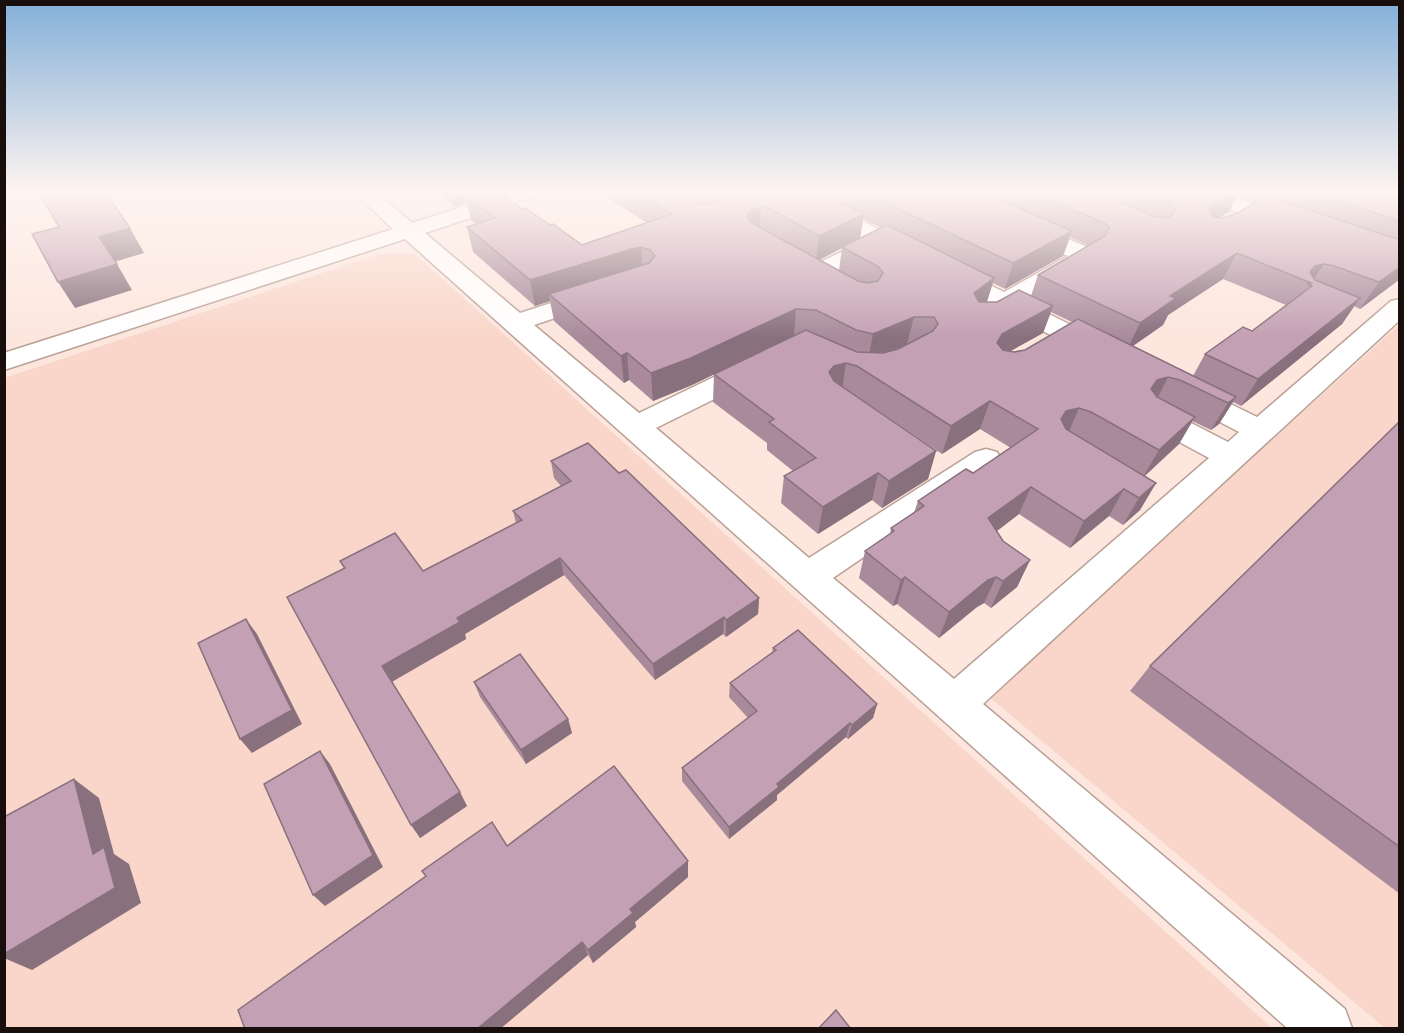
<svg xmlns="http://www.w3.org/2000/svg" width="1404" height="1033" viewBox="0 0 1404 1033" font-family="Ubuntu,sans-serif">
  <rect width="100%" height="100%" fill="#fce6de"/>
  <!-- built -->
  <g fill="#f9d6c9">
    <polygon points="380,254 415,254 1272,1028 5,1028 4,378"/>
    <polygon points="1399,325 1399,1028 1385,1028 988,696"/>
  </g>
  <g fill="none" stroke-linecap="round" stroke-linejoin="round">
    <defs>
      <g id="minor">
        <polygon points="355,193 377,193 412,223 505,193 536,193 533,197 425,233 520,313 585,292 594,290 603,292 606,297 603,302 534,325 639,413 743,363 753,361 763,363 767,369 763,375 656,428 809,558 975,452 986,449 997,452 1001,459 997,466 833,578 954,679 1209,458 1144,423 1139,416 1144,409 1154,407 1164,409 1228,442 1239,432 1176,399 1172,393 1176,387 1186,384 1196,387 1257,417 1391,301 1400,299 1400,320 983,704 1345,1009 1352,1028 1287,1028 405,239 4,370 4,353 393,229"/>
        <polygon points="781,193 807,193 1004,292 1068,256 937,197 934,193 962,193 1094,250 1097,255 1094,260 1023,301 1109,344 1113,350 1109,356 1100,358 1091,356 883,248 824,278 816,280 808,278 804,273 808,268 866,240 784,197"/>
        <polygon points="1192,193 1222,193 1296,218 1299,223 1296,228 1288,229 1280,228 1195,197"/>
      </g>
    </defs>
    <!-- minor casing -->
    <use href="#minor" stroke="#b9a096" stroke-width="3"/>
    <!-- minor -->
    <use href="#minor" fill="#fff" fill-rule="evenodd"/>
  </g>
  <!-- wall -->
  <g fill="#a88a9a" fill-rule="evenodd">
    <path d="M438,193H501L522,209L582,245L647,223L608,198L607,193H1400V279L1360,309L1354,306L1342,324L1241,406L1233,402L1219,424L1211,430L1192,421L1179,444L1145,476L1156,483L1140,510L1123,525L1109,516L1070,548L1019,514L997,531L1003,541L1030,560L1017,587L991,608L984,603L977,607L939,638L897,604L893,606L859,578L865,551L890,534L891,528L914,513L918,501L973,473L1011,448L980,429L942,454L850,392L936,451L928,479L882,508L872,500L818,534L781,503L784,476L793,471L767,450V443L713,402L714,374L692,385L653,401L629,380L624,383L554,321L550,301L535,306L473,252L467,227L476,224L471,220L467,202L455,207ZM1237,196L1255,202L1236,214L1222,218L1219,217L1229,212ZM863,219L882,228L860,238ZM1070,237L1089,246L1038,275L1031,296L997,302H987L993,283L1005,289L1063,256ZM842,248L839,270L820,260ZM1223,279L1286,305L1252,331L1205,354L1193,376L1133,346L1163,325L1168,315ZM1051,312L1072,322L1025,350L1014,352L1010,351L1043,333Z"/>
    <polygon points="1400,421 1400,894 1130,691 1150,666"/>
    <polygon points="551,461 619,473 759,598 758,614 726,637 723,634 655,680 564,575 465,634 466,639 392,682 467,806 420,838 344,568 340,561 423,571 516,523 513,511 561,486 554,478"/>
    <polygon points="773,648 877,704 873,718 848,739 846,737 777,795 777,800 729,839 682,781 682,768 748,718 729,697 730,683 772,653"/>
    <polygon points="474,682 568,719 572,733 526,764 480,697"/>
    <polygon points="507,846 688,877 635,922 636,927 593,963 588,955 500,1029 245,1029"/>
  </g>
  <!-- shaded-wall -->
  <g fill="#88707d">
    <polygon points="458,193 482,193 466,195 467,202 455,207 452,195"/>
    <polygon points="1231,193 1238,193 1229,212 1201,228 1213,203"/>
    <polygon points="761,207 760,232 749,235 747,217 750,210"/>
    <polygon points="864,214 860,239 816,261 819,236"/>
    <polygon points="130,228 144,253 114,262 99,237"/>
    <polygon points="1072,231 1063,256 1005,289 1013,263"/>
    <polygon points="641,247 643,273 549,294 550,301 535,306 530,280 632,249"/>
    <polygon points="1237,253 1223,279 1168,315 1163,325 1127,350 1140,323 1170,296"/>
    <polygon points="117,264 132,290 75,308 58,282"/>
    <polygon points="1324,264 1310,285 1311,283 1305,280 1315,266"/>
    <polygon points="1400,267 1400,279 1360,309 1379,282"/>
    <polygon points="994,278 986,304 966,320 974,293"/>
    <polygon points="1360,298 1342,324 1241,406 1258,379"/>
    <polygon points="1053,306 1043,333 993,361 997,343 1002,334"/>
    <polygon points="796,309 794,336 692,385 653,401 651,373"/>
    <polygon points="914,317 907,344 868,360 873,334"/>
    <polygon points="627,353 629,380 624,383 621,356"/>
    <polygon points="846,363 842,390 825,400 829,372 834,366"/>
    <polygon points="1168,377 1154,405 1151,389 1157,380"/>
    <polygon points="1236,397 1219,424 1211,430 1228,403"/>
    <polygon points="990,401 980,429 942,454 951,426"/>
    <polygon points="1079,408 1067,436 1061,419 1066,411"/>
    <polygon points="1195,417 1179,444 1143,477 1159,450"/>
    <polygon points="936,451 928,479 882,508 889,481"/>
    <polygon points="878,473 872,500 818,534 823,507"/>
    <polygon points="1156,483 1140,510 1123,525 1139,498"/>
    <polygon points="1031,487 1019,514 977,546 988,518"/>
    <polygon points="1124,489 1109,516 1070,548 1084,521"/>
    <polygon points="560,558 564,575 465,634 466,639 391,682 382,666 457,618"/>
    <polygon points="1030,560 1017,587 991,608 1003,581"/>
    <polygon points="905,577 897,604 893,606 901,580"/>
    <polygon points="996,577 984,603 977,607 939,638 949,612 988,580"/>
    <polygon points="759,598 758,614 726,637 726,620"/>
    <polygon points="724,617 723,634 655,680 653,664"/>
    <polygon points="246,619 257,634 302,724 252,753 240,739"/>
    <polygon points="877,704 873,718 848,739 852,725"/>
    <polygon points="568,719 572,733 526,764 521,750"/>
    <polygon points="850,723 846,737 777,795 777,800 729,839 729,827 777,784"/>
    <polygon points="320,751 330,764 383,867 325,906 313,895"/>
    <polygon points="74,779 99,798 114,854 129,864 141,903 32,970 4,958 4,954 93,854"/>
    <polygon points="460,792 467,806 420,838 411,825"/>
    <polygon points="688,861 688,877 635,922 636,927 593,963 588,950 630,909"/>
    <polygon points="582,942 588,955 500,1029 477,1029"/>
  </g>
  <!-- building -->
  <g fill="#c3a0b3" stroke="#88707d" stroke-width="1.5">
    <polygon points="39,193 106,193 130,228 99,237 117,264 58,282 32,234 59,227"/>
    <polygon points="472,193 501,193 522,209 525,208 550,225 553,224 582,245 672,214 638,193 679,193 699,204 718,203 721,196 719,193 822,193 864,214 819,236 770,209 761,207 750,210 747,217 750,222 858,281 868,283 878,281 883,273 879,267 842,247 887,225 994,278 974,293 979,302 997,302 1019,290 1053,306 1002,334 997,343 1003,350 1014,352 1025,350 1078,319 1236,397 1228,403 1180,380 1168,377 1157,380 1151,389 1157,397 1195,417 1159,450 1091,412 1079,408 1066,411 1061,419 1066,429 1156,483 1139,498 1124,489 1084,521 1031,487 988,518 1003,541 1030,560 1003,581 996,577 988,580 949,612 905,577 901,580 865,551 894,531 891,528 924,506 918,501 966,469 973,473 1038,429 990,401 951,426 857,366 846,363 834,366 829,372 834,381 936,451 889,481 878,473 823,507 784,476 816,458 769,422 774,419 714,374 806,330 857,352 883,353 898,349 933,331 938,324 934,317 914,317 873,334 856,330 816,310 796,309 691,358 651,373 627,353 621,356 549,294 649,263 655,256 650,250 641,247 632,249 530,280 467,227 495,218 466,195"/>
    <polygon points="865,193 984,193 1072,231 1013,263"/>
    <polygon points="1033,193 1099,193 1153,216 1163,218 1171,216 1175,210 1171,202 1147,193 1231,193 1213,203 1209,211 1214,217 1222,218 1236,214 1266,196 1400,240 1400,267 1379,282 1334,266 1324,264 1315,266 1310,272 1315,280 1360,298 1258,379 1205,354 1243,327 1252,331 1312,286 1308,284 1311,283 1237,253 1170,296 1176,298 1140,323 1038,275 1105,236 1109,228 1105,223"/>
    <polygon points="1314,193 1400,193 1400,221"/>
    <polygon points="1400,421 1400,847 1150,666"/>
    <polygon points="588,443 619,473 626,470 759,598 726,620 724,617 653,664 560,558 457,618 460,622 382,666 460,792 411,825 287,597 345,568 340,561 395,533 423,571 522,520 513,511 571,481 551,461"/>
    <polygon points="246,619 292,710 240,739 198,643"/>
    <polygon points="798,630 877,704 852,725 850,723 777,784 779,787 729,827 682,768 757,711 730,683 776,650 773,648"/>
    <polygon points="520,654 568,719 521,750 474,682"/>
    <polygon points="320,751 373,855 313,895 264,784"/>
    <polygon points="614,766 688,861 630,909 633,913 588,950 582,942 477,1029 245,1029 238,1010 426,876 422,871 492,822 507,846"/>
    <polygon points="74,779 93,854 104,847 115,888 4,954 4,817"/>
    <polygon points="836,1010 851,1029 818,1029"/>
  </g>
  <!-- sky -->
  <linearGradient id="sky" x2="0" y2="1"><stop stop-color="#83afd8"/><stop offset="0.57" stop-color="#fef4f0"/><stop offset="1" stop-color="#fef4f0" stop-opacity="0"/></linearGradient>
  <rect width="1404" height="338" fill="url(#sky)"/>
  <!-- border -->
  <rect width="1404" height="1033" fill="none" stroke="#180f0c" stroke-width="12"/>
</svg>
